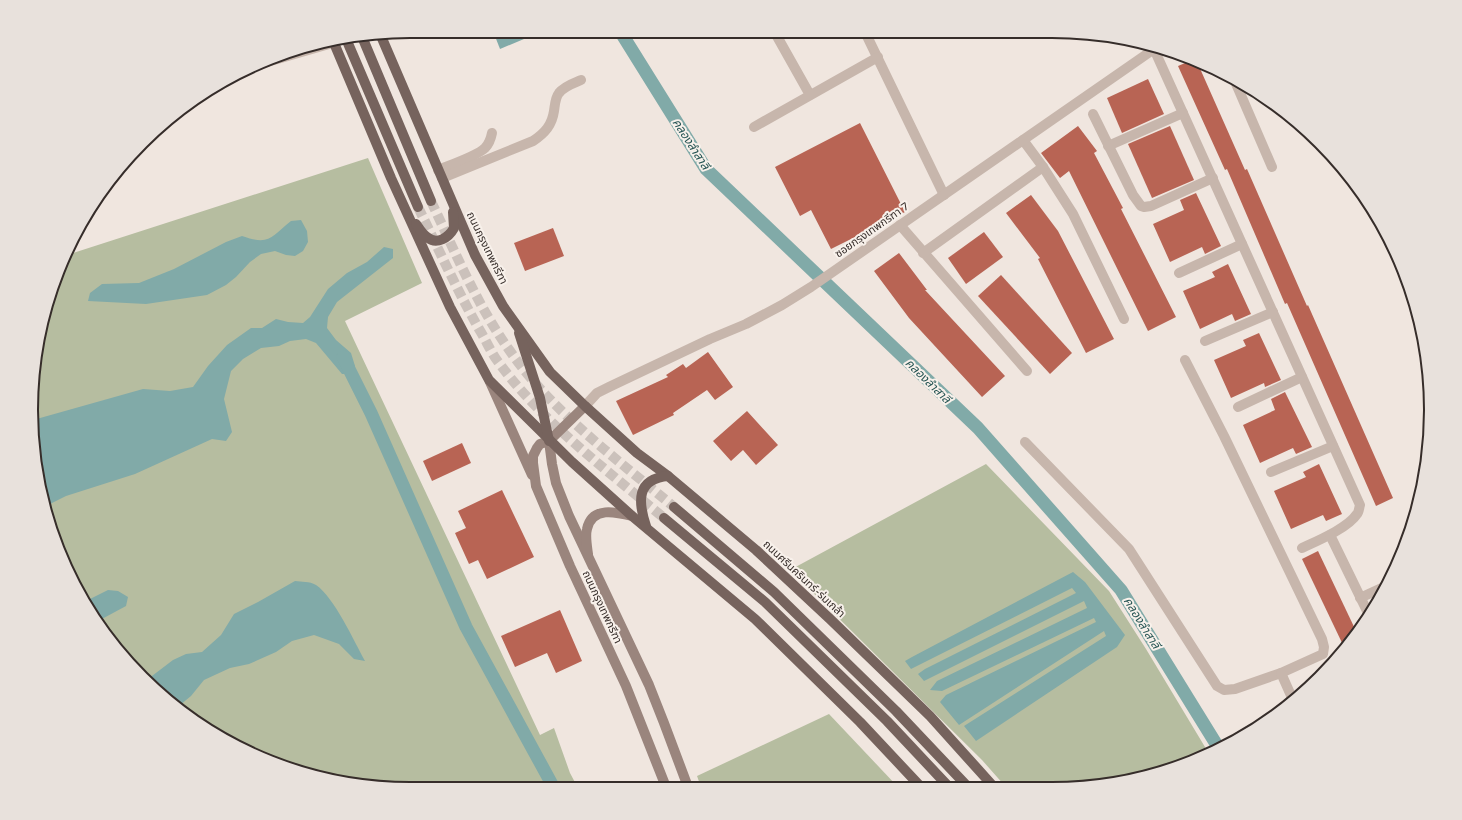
<svg xmlns="http://www.w3.org/2000/svg" width="1462" height="820" viewBox="0 0 1462 820" font-family="'Varela Round','Noto Sans Thai',sans-serif">
  <rect width="100%" height="100%" fill="#f0e6df"/>
  <!-- green -->
  <g fill="#b6bda0">
    <polygon points="368,158 422,283 345,321 540,735 554,728 570,773 578,788 385,788 288,769 220,738 125,660 60,555 32,435 44,312 70,254"/>
    <polygon points="986,464 1109,591 1146,649 1208,752 1174,769 1101,786 1005,786 982,760 790,570"/>
    <polygon points="829,714 897,786 701,787 697,776"/>
  </g>
  <!-- water -->
  <g fill="#81aaa8">
    <polygon points="493,31 543,31 500,49"/>
    <path d="M301,220L307,231L308,242L303,251L295,256L286,255L275,251L261,254L250,262L236,277L226,285L207,295L146,304L88,301L90,293L102,284L139,283L174,269L226,242L242,236C270,246 271,237 291,221Z"/>
    <polygon points="384,247 393,249 393,258 337,302 328,317 327,328 336,340 351,353 355,366 349,374 342,374 316,343 306,339 290,341 279,346 261,348 243,359 231,371 224,399 232,432 226,441 212,439 135,474 66,496 48,505 32,435 33,420 143,389 170,391 193,387 208,366 227,345 251,328 262,328 276,319 288,322 303,323 310,317 328,289 347,273 367,262"/>
    <polygon points="1073,572 1085,582 1125,635 1117,647 976,741 964,726 1106,636 1104,631 959,725 940,702 946,695 1096,622 1094,618 942,691 930,690 937,681 1087,608 1084,601 924,681 918,674 925,669 1076,593 1072,588 911,669 905,661 912,657"/>
    <path d="M295,581C302,582 309,581 316,585C334,597 354,641 365,661L354,659L339,644L314,635L292,641L276,652L249,664L230,668L204,680L191,696L180,705L148,679L173,660L186,654L202,652L221,635L234,614L258,602Z"/>
    <polygon points="108,590 118,591 128,597 126,606 100,620 88,600"/>
  </g>
  <g fill="none" stroke-linecap="round" stroke-linejoin="round">
    <!-- canal -->
    <g stroke="#81aaa8" stroke-width="13">
      <polyline points="620,31 706,169 978,428 1121,590 1218,747"/>
      <polyline points="343,357 371,413 466,627 554,788"/>
    </g>
  </g>
  <!-- building -->
  <g fill="#b86454">
    <polygon points="1190,61 1198,64 1245,170 1247,169 1307,306 1308,305 1393,498 1376,506 1287,303 1285,304 1227,169 1225,170 1178,66"/>
    <polygon points="1148,79 1164,114 1122,133 1107,98"/>
    <polygon points="860,123 905,212 831,249 811,210 800,216 775,167"/>
    <polygon points="1078,126 1097,151 1094,153 1123,208 1121,209 1176,317 1148,331 1069,171 1060,178 1041,153"/>
    <polygon points="1170,126 1194,180 1152,198 1128,144"/>
    <polygon points="1196,193 1221,246 1205,254 1202,247 1170,262 1153,224 1184,210 1180,200"/>
    <polygon points="1031,195 1058,231 1114,339 1086,353 1038,259 1040,258 1006,213"/>
    <polygon points="553,228 564,256 525,271 514,243"/>
    <polygon points="984,232 1003,257 966,284 948,258"/>
    <polygon points="899,253 927,290 925,290 1005,376 982,397 909,318 874,271"/>
    <polygon points="1228,264 1251,314 1235,321 1232,314 1200,329 1183,291 1215,277 1212,272"/>
    <polygon points="1001,275 1072,353 1050,374 978,296"/>
    <polygon points="1259,333 1281,380 1265,387 1264,383 1231,398 1214,360 1246,346 1243,340"/>
    <polygon points="708,352 733,387 715,400 707,390 673,413 674,415 633,435 616,401 668,377 666,375 683,364 686,368"/>
    <polygon points="1285,392 1312,447 1296,454 1293,448 1260,463 1243,425 1275,410 1271,399"/>
    <polygon points="747,411 778,445 756,465 743,450 731,461 713,441"/>
    <polygon points="462,443 471,463 432,481 423,461"/>
    <polygon points="1319,464 1342,514 1326,521 1323,515 1291,529 1274,491 1306,477 1303,472"/>
    <polygon points="502,490 534,557 487,579 478,560 469,564 455,533 466,528 458,511"/>
    <polygon points="1318,551 1356,631 1344,647 1302,559"/>
    <polygon points="560,610 582,661 556,673 547,653 515,667 501,636"/>
  </g>
  <g fill="none" stroke-linecap="round" stroke-linejoin="round">
    <!-- primary-tunnel -->
    <g stroke="#cbc1bb" stroke-width="10" stroke-dasharray="10 5" stroke-linecap="butt">
      <path d="M431,201C455,252 477,305 510,351C552,412 617,459 674,507"/>
      <path d="M418,207C438,248 457,290 479,329C486,340 491,353 499,363C544,424 607,470 664,518"/>
    </g>
    <!-- minor -->
    <g stroke="#c7b6ac" stroke-width="10">
      <polyline points="774,31 810,95"/>
      <polyline points="865,32 944,195"/>
      <path d="M1154,49L1360,505C1359,508 1359,512 1357,514C1348,528 1317,541 1302,548"/>
      <polyline points="1234,79 1272,167"/>
      <polyline points="1093,114 1133,195 1141,206 1144,207 1151,206 1213,178"/>
      <polyline points="754,127 878,57"/>
      <polyline points="1023,140 1043,167 1073,214 1124,319"/>
      <polyline points="1108,146 1183,113"/>
      <path d="M438,170C450,165 477,156 485,148C489,144 491,138 492,133"/>
      <path d="M442,178L533,141C545,133 552,125 554,111C555,105 555,98 559,93C564,86 574,83 581,80"/>
      <polyline points="900,225 1027,371"/>
      <polyline points="923,253 1043,167"/>
      <polyline points="1179,273 1242,244"/>
      <polyline points="1205,341 1273,312"/>
      <polyline points="585,406 597,393 609,387 710,339 746,324 782,305 811,287 1157,47"/>
      <polyline points="1238,407 1302,377"/>
      <polyline points="1025,442 1129,549 1217,686 1224,690 1235,689 1281,673 1323,654 1324,647 1322,639 1224,436 1185,360"/>
      <polyline points="1271,472 1333,446"/>
      <polyline points="1330,535 1369,615"/>
      <polyline points="1360,598 1386,586"/>
      <polyline points="1281,673 1293,700"/>
    </g>
    <!-- tertiary -->
    <polyline stroke="#c7b6ac" stroke-width="10" points="267,62 329,44"/>
    <!-- secondary -->
    <g stroke="#9a857d" stroke-width="10">
      <polyline points="490,382 532,475"/>
      <polyline points="585,406 549,441 540,444 537,448 533,456 533,463 536,486 570,566 626,686 666,787"/>
      <polyline points="549,441 552,464 556,483 569,516 649,685 664,723 688,787"/>
      <path d="M588,554C587,547 585,536 587,529C592,506 616,512 632,516"/>
    </g>
    <!-- primary -->
    <g stroke="#76635d" stroke-width="10">
      <polyline points="381,36 475,255 503,306 550,372 585,406 637,453 668,476 756,550 830,619 930,716 993,786"/>
      <polyline points="363,39 431,201"/>
      <polyline points="347,41 418,207"/>
      <polyline points="334,43 391,178 450,307 489,380 572,462 632,516 755,619 860,722 920,786"/>
      <path d="M416,224C419,228 422,234 427,237C437,246 449,237 454,228L453,212"/>
      <polyline points="519,333 540,398 549,441"/>
      <polyline points="674,507 774,592 896,711 967,786"/>
      <polyline points="664,518 765,602 887,721 948,786"/>
      <path d="M646,526C638,502 636,479 668,476"/>
    </g>
  </g>
  <g text-anchor="middle" dominant-baseline="central" stroke-width="4" stroke-linejoin="round" paint-order="stroke">
    <!-- street labels -->
    <g font-size="11" fill="#362d2a" stroke="#f8f1eb">
      <text transform="translate(872 230) rotate(-35)">ซอยกรุงเทพกรีฑา 7</text>
      <text transform="translate(487 248) rotate(64)">ถนนกรุงเทพกรีฑา</text>
      <text transform="translate(804 579) rotate(43)">ถนนศรีนครินทร์-ร่มเกล้า</text>
      <text transform="translate(602 607) rotate(65)">ถนนกรุงเทพกรีฑา</text>
    </g>
    <!-- water labels -->
    <g font-size="12" font-style="italic" fill="#245352" stroke="#f8f1eb">
      <text transform="translate(691 144) rotate(57)">คลองลำสาลี</text>
      <text transform="translate(928 381) rotate(44)">คลองลำสาลี</text>
      <text transform="translate(1142 623) rotate(58)">คลองลำสาลี</text>
    </g>
  </g>
  <!-- crop -->
  <path d="M0 0H1462V820H0ZM410 38H1052A372 372 0 0 1 1424 410V410A372 372 0 0 1 1052 782H410A372 372 0 0 1 38 410V410A372 372 0 0 1 410 38Z" fill="#e8e1dc" fill-rule="evenodd"/>
  <path fill="none" stroke="#362d2a" stroke-width="2" d="M410 38H1052A372 372 0 0 1 1424 410V410A372 372 0 0 1 1052 782H410A372 372 0 0 1 38 410V410A372 372 0 0 1 410 38Z"/>
</svg>
